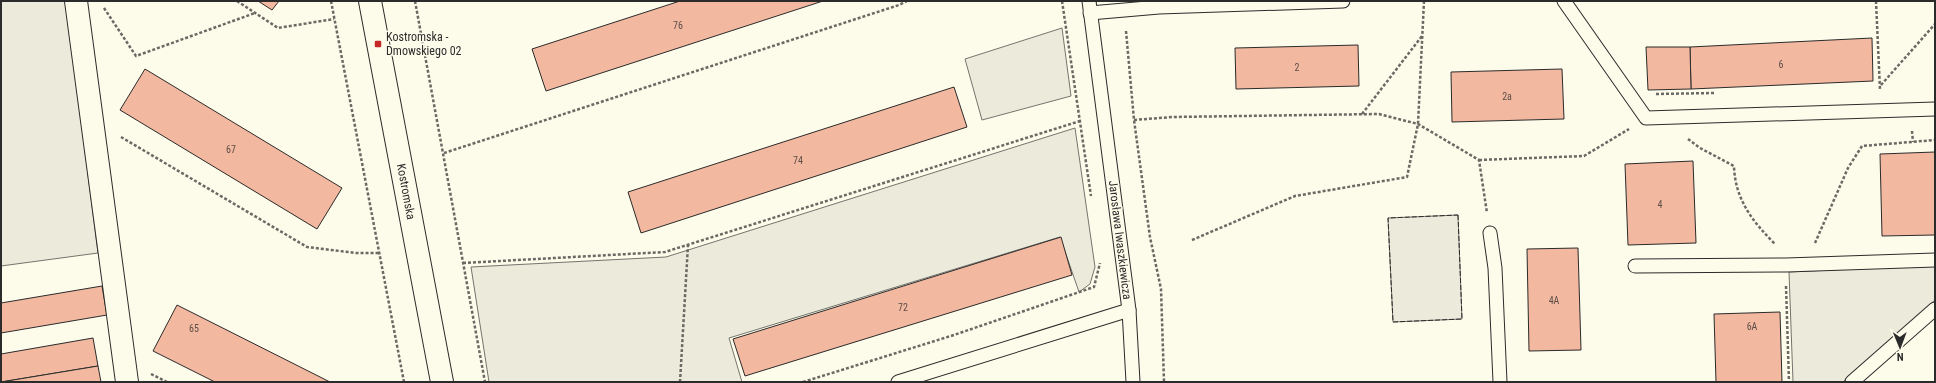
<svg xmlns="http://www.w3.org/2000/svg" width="1936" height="383" viewBox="0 0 1936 383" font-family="'Roboto Condensed',sans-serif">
  <rect width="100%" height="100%" fill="#fdfbea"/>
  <!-- green -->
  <g fill="#ecebdb" stroke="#74746e">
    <polygon points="1,1 66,1 98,253 1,266"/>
    <polygon points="1062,28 1071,96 982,120 965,59"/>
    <polygon points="1075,128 1095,267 1090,284 1079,292 1060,237 729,338 742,382 489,382 471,267 666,257"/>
    <polygon points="1458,215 1462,319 1393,322 1388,218"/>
    <polygon points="1935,265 1935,300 1843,382 1793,382 1789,272"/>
  </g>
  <!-- building -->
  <g fill="#f2b8a0" stroke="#2b2b2b">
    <polygon points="258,1 279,1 272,10"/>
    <polygon points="680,1 823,1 546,91 532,49"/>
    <polygon points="1872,38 1873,81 1691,89 1690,47"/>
    <polygon points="1358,45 1359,86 1236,89 1235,48"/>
    <polygon points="1646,47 1690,47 1691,89 1648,90"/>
    <polygon points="145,69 342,188 317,229 120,110"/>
    <polygon points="1562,69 1564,119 1452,122 1451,72"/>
    <polygon points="954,87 967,127 641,233 628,192"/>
    <polygon points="1935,152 1935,235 1882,236 1880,154"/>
    <polygon points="1693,161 1696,243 1628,245 1625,164"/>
    <polygon points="1061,237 1072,275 745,376 733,339"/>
    <polygon points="1578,248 1581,350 1529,351 1527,249"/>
    <polygon points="102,286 107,315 1,333 1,303"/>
    <polygon points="177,305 330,382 215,382 153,351"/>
    <polygon points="1780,312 1782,382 1716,382 1714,314"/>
    <polygon points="93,338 98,366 1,382 1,354"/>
    <polygon points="98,366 101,382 1,382"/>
  </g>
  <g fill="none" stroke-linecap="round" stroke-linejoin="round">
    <defs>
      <g id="service">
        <polyline points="1564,1 1646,118 1935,109"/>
        <polyline points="1090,13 1159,7 1343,1"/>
        <polyline points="1490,233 1495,268 1500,382"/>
        <polyline points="1635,266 1786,265 1935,260"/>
        <polyline points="1129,310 1133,382"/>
        <polyline points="898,382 1129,310 1089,1"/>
        <polyline points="1852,382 1935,309"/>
      </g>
      <polyline id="minor" points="76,1 127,382"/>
      <g id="tertiary">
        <path id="s1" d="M370,1L442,382"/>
      </g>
    </defs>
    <!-- service casing -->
    <use href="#service" stroke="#2b2b2b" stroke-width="15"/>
    <!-- minor casing -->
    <use href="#minor" stroke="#2b2b2b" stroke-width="24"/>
    <!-- tertiary casing -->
    <use href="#tertiary" stroke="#2b2b2b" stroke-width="24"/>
    <!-- path -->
    <g stroke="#6a6964" stroke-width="2.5" stroke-dasharray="3 2" stroke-linecap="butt">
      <polyline points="237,1 278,28 334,19"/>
      <polyline points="331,1 404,382"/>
      <polyline points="415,1 485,382"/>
      <polyline points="1062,1 1091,196"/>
      <polyline points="1876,1 1880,90"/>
      <polyline points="104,8 136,56 255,13"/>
      <polyline points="1126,31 1134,120 1150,237 1161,289 1164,382"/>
      <polyline points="1881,85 1935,24"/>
      <polyline points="1656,94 1716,93"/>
      <polyline points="1362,114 1422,36"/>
      <polyline points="1134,120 1172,117 1379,114 1418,124 1479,160 1487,213"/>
      <polyline points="1912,131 1913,142"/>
      <polyline points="121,137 307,247 356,253 379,253"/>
      <path d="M1688,139L1700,148L1734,166C1735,199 1752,221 1775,244"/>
      <polyline points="444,153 899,5 907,1"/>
      <polyline points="1479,160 1584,156 1629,129"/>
      <polyline points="1192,240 1295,196 1407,177 1418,124 1424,1"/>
      <polyline points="1815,243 1848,168 1862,146 1935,140"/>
      <polyline points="463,263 665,252 1080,121"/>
      <polyline points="1786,286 1789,382"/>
      <polyline points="151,374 167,382"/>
      <polyline points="680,382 688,245"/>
      <polyline points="803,382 954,335 1094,287 1100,263"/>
    </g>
    <!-- service -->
    <use href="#service" stroke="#fdfbea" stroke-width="13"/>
    <!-- minor -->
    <use href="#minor" stroke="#fdfbea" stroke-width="22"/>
    <!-- tertiary -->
    <use href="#tertiary" stroke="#fdfbea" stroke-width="22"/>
    <!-- fence -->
    <polygon stroke="#2b2b2b" stroke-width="1" stroke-dasharray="5 2" stroke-linecap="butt" points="1458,215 1462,319 1393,322 1388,218"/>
  </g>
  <!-- markers -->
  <rect fill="#c62828" stroke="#fdfbea" stroke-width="1.5" x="374" y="40" width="8" height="8" rx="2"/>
  <g text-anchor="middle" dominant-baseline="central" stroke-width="3" stroke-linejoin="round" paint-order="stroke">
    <!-- number labels -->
    <g font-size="10" fill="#5d4e48">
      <text x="678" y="25">76</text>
      <text x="1781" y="64">6</text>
      <text x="1297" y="67">2</text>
      <text x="1507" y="96">2a</text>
      <text x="231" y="149">67</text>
      <text x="798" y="160">74</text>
      <text x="1660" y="204">4</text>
      <text x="1554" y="300">4A</text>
      <text x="903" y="307">72</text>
      <text x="1752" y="326">6A</text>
      <text x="194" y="328">65</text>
    </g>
    <!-- poi labels -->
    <g font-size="12" fill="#2b2b2b" stroke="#fdfbea" text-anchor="start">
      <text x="386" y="37">Kostromska -<tspan x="386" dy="14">Dmowskiego 02</tspan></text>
    </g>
    <!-- street labels -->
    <g font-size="12" fill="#2b2b2b" stroke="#fdfbea">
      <text stroke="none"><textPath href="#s1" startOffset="194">Kostromska</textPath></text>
      <text transform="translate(1120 240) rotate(83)">Jarosława Iwaszkiewicza</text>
    </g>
  </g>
  <!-- border -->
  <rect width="1936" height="383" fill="none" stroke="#2b2b2b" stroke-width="4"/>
  <!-- north arrow -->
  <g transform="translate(1900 347) rotate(179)" stroke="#fdfbea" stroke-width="3" paint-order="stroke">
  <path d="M0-3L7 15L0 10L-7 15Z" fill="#2b2b2b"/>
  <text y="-6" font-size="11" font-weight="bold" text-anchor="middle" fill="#2b2b2b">N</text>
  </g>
</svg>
